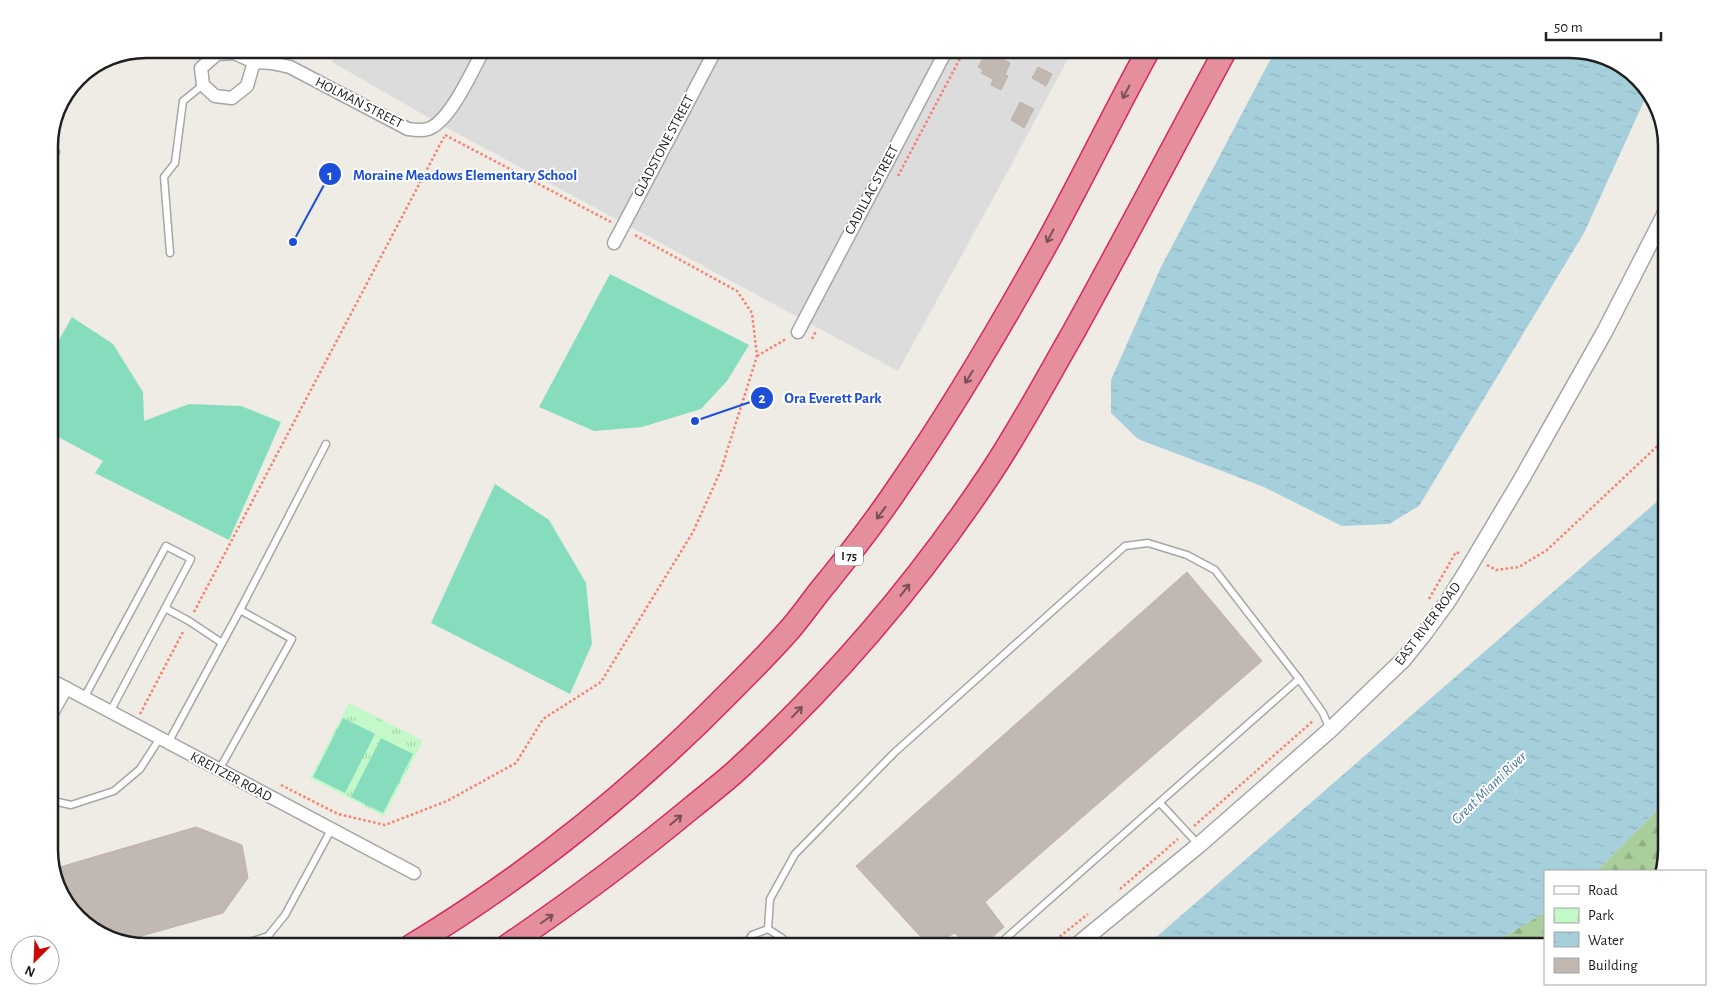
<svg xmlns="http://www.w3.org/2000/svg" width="1716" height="995" viewBox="0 0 1716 995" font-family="'Alegreya Sans',sans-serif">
  <defs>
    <pattern id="forest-firs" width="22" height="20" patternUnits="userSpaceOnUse" patternTransform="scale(1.25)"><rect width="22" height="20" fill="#a9ce9b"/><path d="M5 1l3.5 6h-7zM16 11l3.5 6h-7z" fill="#91b085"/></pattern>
    <pattern id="park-tufts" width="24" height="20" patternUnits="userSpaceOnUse" patternTransform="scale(1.25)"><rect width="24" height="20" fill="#c3f8c9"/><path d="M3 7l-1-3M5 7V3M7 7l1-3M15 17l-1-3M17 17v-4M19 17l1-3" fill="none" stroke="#a7d4ac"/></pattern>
    <pattern id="water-ripples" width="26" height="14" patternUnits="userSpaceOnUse" patternTransform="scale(1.25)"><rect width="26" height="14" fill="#a6cfdc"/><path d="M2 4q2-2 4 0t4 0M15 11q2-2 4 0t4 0" fill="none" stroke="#8eb1bc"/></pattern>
  </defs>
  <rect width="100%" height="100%" fill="#efece5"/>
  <!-- residential -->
  <polygon fill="#dddcdc" points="339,49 1073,49 1013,162 898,371 438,123 332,62"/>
  <!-- forest -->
  <g fill="url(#forest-firs)">
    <polygon points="1667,800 1667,850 1661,871 1597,871"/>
    <polygon points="1545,912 1545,946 1489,946"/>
  </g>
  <!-- park -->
  <polygon fill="url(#park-tufts)" points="349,703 423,741 384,816 310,778"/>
  <!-- pitch -->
  <g fill="#85ddbd">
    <polygon points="610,274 749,345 727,381 701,409 642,427 594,431 539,407"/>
    <polygon points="72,317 113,344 143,392 144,421 189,404 241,406 281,422 229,540 95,473 103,461 49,432 49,357"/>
    <polygon points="495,484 549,520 586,583 592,644 570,694 431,623"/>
    <polygon points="343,718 375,734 345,793 313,777"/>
    <polygon points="381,738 413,754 383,813 351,797"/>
  </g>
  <!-- water -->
  <g fill="url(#water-ripples)">
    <polygon points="1276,49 1570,49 1619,62 1649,90 1584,233 1419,506 1389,524 1342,526 1264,487 1138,439 1111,413 1111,380 1161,267"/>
    <polygon points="1667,493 1667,800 1597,871 1545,871 1545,912 1489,946 1146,946"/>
  </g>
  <!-- building -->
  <g fill="#c0b8b1" stroke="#c1b3a8">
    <polygon points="986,53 988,54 991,53 1010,63 1005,75 1008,76 1001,90 991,85 993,79 981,73 983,70 978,67"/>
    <polygon points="1038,67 1052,74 1046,86 1032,78"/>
    <polygon points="1020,102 1034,109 1024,128 1011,120"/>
    <polygon points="1187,572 1262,661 985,902 1004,927 982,946 966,946 955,933 929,946 856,866"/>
    <polygon points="196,827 242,845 248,878 223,913 124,941 97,933 62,898 53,869"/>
  </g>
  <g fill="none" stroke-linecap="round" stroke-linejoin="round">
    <defs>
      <g id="service">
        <polyline points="49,147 56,152"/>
        <polyline points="170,253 164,177 175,163 183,101 203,85"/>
        <polyline points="165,608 189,621 222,643"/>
        <polyline points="84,698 166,546 191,559 110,712"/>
        <polyline points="168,743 240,610 326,444"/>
        <polyline points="219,770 292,639 240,610"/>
        <polyline points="49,800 71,805 114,791 140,769 160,738"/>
        <polyline points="1160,803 1198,844"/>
        <polyline points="768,929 770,899 795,854 894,753 1125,546 1148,543 1187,555 1215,570 1299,679"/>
        <polyline points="238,946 268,936 285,915 331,830"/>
        <polyline points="745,946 752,935 768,929 782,938 789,946"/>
        <polyline points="997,946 1299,679 1323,713 1330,730"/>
      </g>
      <g id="minor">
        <path d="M254,62L247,86L232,98L215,96L203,85L201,68L217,54L234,53L254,62L272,63L290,67L408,129C415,130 421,131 428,129C450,122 473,69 484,49"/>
        <polyline points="614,243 716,49"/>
        <polyline points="798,332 947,49"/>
        <polyline points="49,679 414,873"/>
        <polyline points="49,719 66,688"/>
      </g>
      <polyline id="tertiary" points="1076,946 1199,845 1330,730 1403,660 1424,634 1448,601 1468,569 1521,480 1605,331 1667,210"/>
      <g id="motorway">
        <path d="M411,946C528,875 635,789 730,692C751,671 772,650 791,628C804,613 815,596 828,581C853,550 877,519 899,486C953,408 1001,326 1047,243C1082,179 1114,113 1149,49"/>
        <path d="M507,946C570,903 631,858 690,809C705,797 720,785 735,772C832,683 917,584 990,474C1020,429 1046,380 1073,333C1125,239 1175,143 1226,49"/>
      </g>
    </defs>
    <!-- service casing -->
    <use href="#service" stroke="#a6a6a6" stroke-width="9"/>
    <!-- minor casing -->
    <use href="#minor" stroke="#a6a6a6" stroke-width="15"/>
    <!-- tertiary casing -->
    <use href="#tertiary" stroke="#a6a6a6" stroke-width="18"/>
    <!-- motorway casing -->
    <use href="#motorway" stroke="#d72860" stroke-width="25"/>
    <!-- path -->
    <g stroke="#f6806f" stroke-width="2.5" stroke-dasharray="2.5 2.5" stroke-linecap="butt">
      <polyline points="445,135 611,222"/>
      <polyline points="898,176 965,49"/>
      <polyline points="812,339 816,331"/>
      <polyline points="757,356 786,339"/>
      <polyline points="1487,565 1496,570 1519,567 1547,550 1667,437"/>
      <polyline points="1429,599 1456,552 1461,554"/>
      <polyline points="194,612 444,137"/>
      <polyline points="140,714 184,630"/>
      <polyline points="281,785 338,814 385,825 447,801 516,763 543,719 601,682 693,532 721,470 757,356 752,313 737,291 633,234"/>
      <polyline points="1194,826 1314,720"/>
      <polyline points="1120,889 1178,839"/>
      <polyline points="1048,946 1088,914"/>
    </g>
    <!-- service -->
    <use href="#service" stroke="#fff" stroke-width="6"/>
    <!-- minor -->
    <use href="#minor" stroke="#fff" stroke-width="12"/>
    <!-- tertiary -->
    <use href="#tertiary" stroke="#fff" stroke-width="15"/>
    <!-- motorway -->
    <use href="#motorway" stroke="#e58f9d" stroke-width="22"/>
  </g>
  <!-- one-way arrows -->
  <defs><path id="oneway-shaft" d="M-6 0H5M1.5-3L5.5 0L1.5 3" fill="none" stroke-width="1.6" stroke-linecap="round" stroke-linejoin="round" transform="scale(1.25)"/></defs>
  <g stroke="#785158">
    <use href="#oneway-shaft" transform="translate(1126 92) rotate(118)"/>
    <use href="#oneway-shaft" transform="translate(1050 236) rotate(118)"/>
    <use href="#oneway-shaft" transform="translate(969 377) rotate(121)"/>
    <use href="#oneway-shaft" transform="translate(881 513) rotate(126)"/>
    <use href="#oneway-shaft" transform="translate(905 590) rotate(-52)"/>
    <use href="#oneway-shaft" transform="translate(797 712) rotate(-46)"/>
    <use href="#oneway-shaft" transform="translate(676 820) rotate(-40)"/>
    <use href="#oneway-shaft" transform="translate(547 919) rotate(-35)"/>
  </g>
  <g text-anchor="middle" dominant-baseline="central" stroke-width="4" stroke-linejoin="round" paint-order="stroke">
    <!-- shield labels -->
    <rect fill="#fff" stroke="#626262" stroke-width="1" x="835" y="546.5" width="28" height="19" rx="4"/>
    <g font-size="12" font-weight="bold" fill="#1f1f1f">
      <text x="849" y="556">I 75</text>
    </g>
    <!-- street labels -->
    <g font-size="14" fill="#1f1f1f" stroke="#fff">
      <text transform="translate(359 103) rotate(27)">HOLMAN STREET</text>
      <text transform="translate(664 146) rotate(-62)">GLADSTONE STREET</text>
      <text transform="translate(872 190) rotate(-62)">CADILLAC STREET</text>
      <text transform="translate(1428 624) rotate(-53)">EAST RIVER ROAD</text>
      <text transform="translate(231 777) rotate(28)">KREITZER ROAD</text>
    </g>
    <!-- water labels -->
    <g font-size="15" font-style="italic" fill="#4a76a4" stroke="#fff">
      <text transform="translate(1489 788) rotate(-44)">Great Miami River</text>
    </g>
  </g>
  <!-- crop -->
  <path d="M0 0H1716V995H0ZM146 58H1570A88 88 0 0 1 1658 146V850A88 88 0 0 1 1570 938H146A88 88 0 0 1 58 850V146A88 88 0 0 1 146 58Z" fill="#fff" fill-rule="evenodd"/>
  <path fill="none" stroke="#1f1f1f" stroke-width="2.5" d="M146 58H1570A88 88 0 0 1 1658 146V850A88 88 0 0 1 1570 938H146A88 88 0 0 1 58 850V146A88 88 0 0 1 146 58Z"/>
  <!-- callouts -->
  <path fill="none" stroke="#1d4ed8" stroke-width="2" d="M293 242L330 174M695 421L762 398"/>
  <g fill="#1d4ed8" stroke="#fff" stroke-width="2">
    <circle cx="293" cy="242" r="5"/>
    <circle cx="695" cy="421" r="5"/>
    <circle cx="330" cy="174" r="12"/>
    <circle cx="762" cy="398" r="12"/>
  </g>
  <g font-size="15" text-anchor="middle" font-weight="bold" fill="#fff">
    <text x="330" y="180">1</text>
    <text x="762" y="403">2</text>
  </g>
  <g font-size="15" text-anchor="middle" font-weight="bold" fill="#1d4ed8" stroke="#fff" stroke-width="4" stroke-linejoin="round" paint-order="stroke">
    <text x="465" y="180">Moraine Meadows Elementary School</text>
    <text x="833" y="403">Ora Everett Park</text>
  </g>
  <!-- legend -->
  <rect x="1544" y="870" width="162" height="115" fill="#ffffff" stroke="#a5a5a5"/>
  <rect x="1554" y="886" width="25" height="8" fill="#ffffff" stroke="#a5a5a5"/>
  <text x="1588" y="895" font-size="15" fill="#1f1f1f">Road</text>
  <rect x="1554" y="908" width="25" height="15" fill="url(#park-tufts)" stroke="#a5a5a5"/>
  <text x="1588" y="920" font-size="15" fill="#1f1f1f">Park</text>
  <rect x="1554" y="932" width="25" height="15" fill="url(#water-ripples)" stroke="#a5a5a5"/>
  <text x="1588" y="945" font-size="15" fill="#1f1f1f">Water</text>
  <rect x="1554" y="958" width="25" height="15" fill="#c0b8b1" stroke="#a5a5a5"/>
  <text x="1588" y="970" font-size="15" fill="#1f1f1f">Building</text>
  <!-- north arrow -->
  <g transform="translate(35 960) rotate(204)"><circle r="24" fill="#ffffff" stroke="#a5a5a5"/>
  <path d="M0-4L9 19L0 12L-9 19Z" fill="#c90905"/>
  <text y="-8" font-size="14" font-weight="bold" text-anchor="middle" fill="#1f1f1f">N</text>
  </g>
  <!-- scale -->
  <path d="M1546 32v8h115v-8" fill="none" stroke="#1f1f1f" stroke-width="2.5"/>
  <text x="1554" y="32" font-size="15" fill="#1f1f1f" stroke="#ffffff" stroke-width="4" paint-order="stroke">50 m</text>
</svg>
